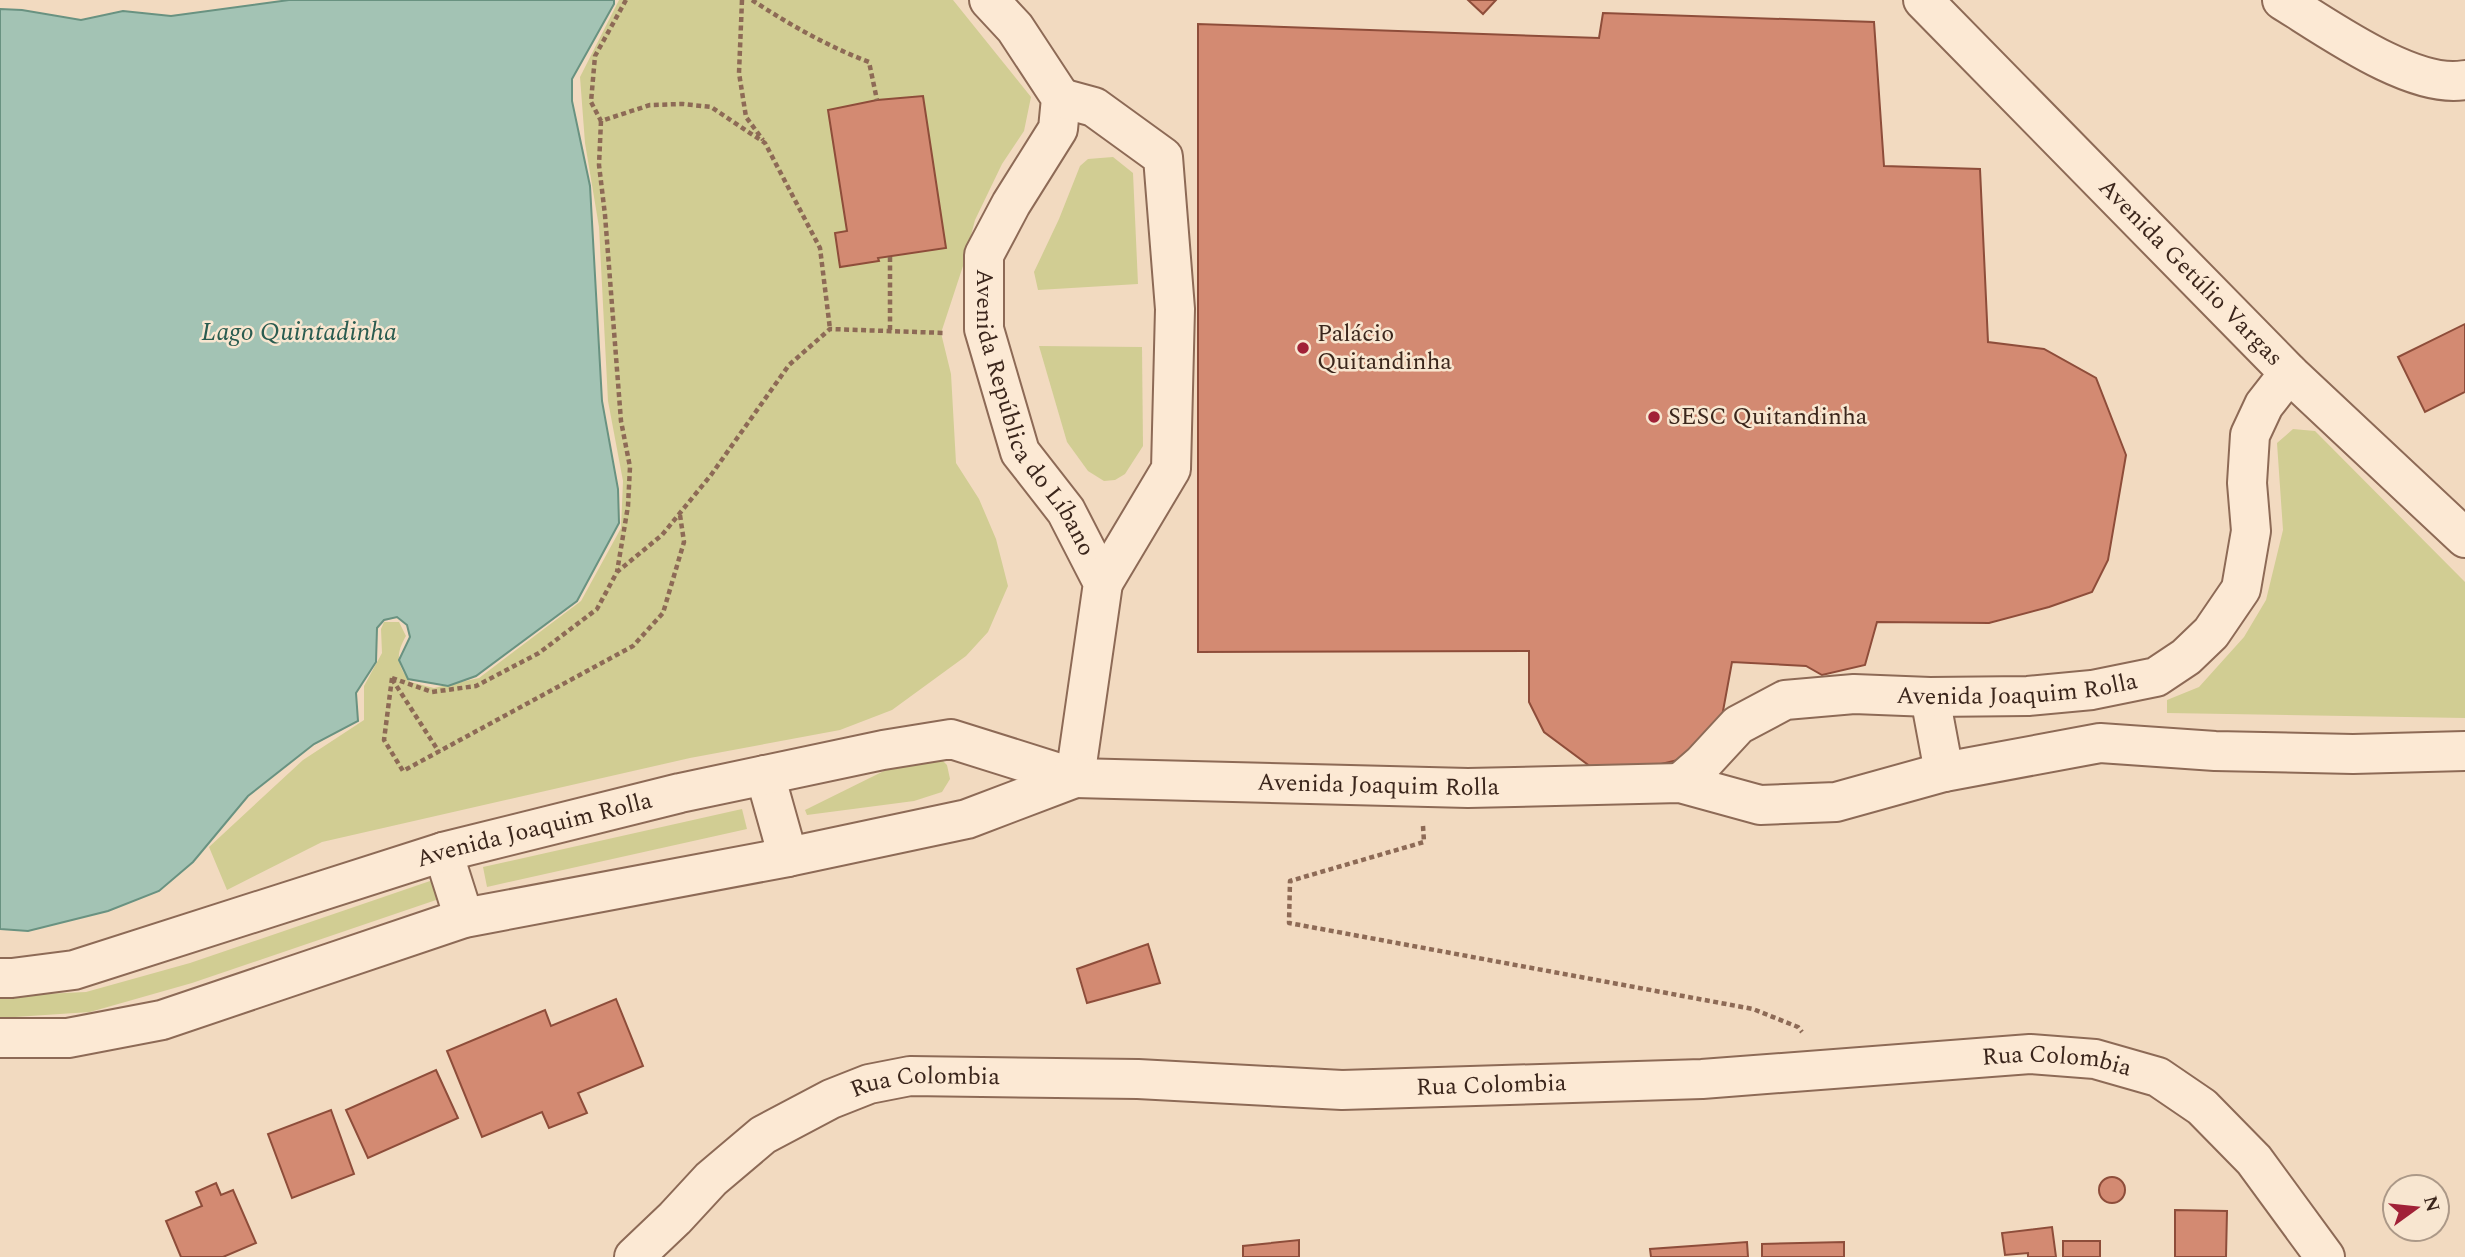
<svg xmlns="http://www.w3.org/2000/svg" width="2465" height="1257" viewBox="0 0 2465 1257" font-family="Spectral,serif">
  <rect width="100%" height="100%" fill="#f2dac0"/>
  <!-- green -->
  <g fill="#d1cd93">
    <path d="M619,0H953L1031,97L1024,131L1002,164L975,220L963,266L941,333L951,374L956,463L979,499L996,539L1008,586L988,632L966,656L892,710L840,730L690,758L322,842L227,890L209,847L303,760L364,720V686L382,653L381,629L384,622H399L406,636C395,655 397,665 410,682L434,688L479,678L581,601L621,528L623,481L608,401L599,227L585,143L580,77Z"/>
    <polygon points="1113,157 1133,173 1138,284 1038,290 1034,272 1059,219 1080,166 1088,159"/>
    <polygon points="1039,346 1142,347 1143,446 1125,474 1115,480 1104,481 1088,471 1067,442"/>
    <polygon points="2293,429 2315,431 2465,582 2465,718 2167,713 2167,700 2199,687 2244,637 2266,600 2283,530 2277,443"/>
    <polygon points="938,756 947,765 950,779 942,792 914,801 807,815 805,810 898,764"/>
    <polygon points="742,809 747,829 487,887 483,867"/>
    <polygon points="433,880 439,899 192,983 90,1012 0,1018 0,996 86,992 190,963"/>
  </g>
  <!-- water -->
  <polygon fill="#a3c3b4" stroke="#699281" stroke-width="2" points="289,0 614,0 614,4 572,79 572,101 590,186 602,401 618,489 619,523 577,601 476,676 448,686 408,679 399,660 410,637 407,625 397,617 384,620 377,628 376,662 356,693 358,721 314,744 248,796 193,862 159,891 108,911 28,931 0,929 0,9 22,10 81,20 123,11 171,16"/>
  <!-- building -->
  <g fill="#d38a72" stroke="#8e4d3a" stroke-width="2">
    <polygon points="1468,0 1496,0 1483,14"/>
    <polygon points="1603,13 1874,22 1884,166 1980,169 1988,342 2044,349 2096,378 2126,455 2108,560 2092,592 2049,607 1989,623 1877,622 1865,665 1822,675 1806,666 1732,662 1721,722 1682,759 1640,769 1591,767 1544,732 1529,702 1529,651 1198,652 1198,24 1599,38"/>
    <polygon points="923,96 946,248 878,258 879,261 840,267 835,233 847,231 828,110 877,100"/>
    <polygon points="2465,324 2465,392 2425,412 2398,357"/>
    <polygon points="1148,944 1160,983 1087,1003 1077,969"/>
    <polygon points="616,999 643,1066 578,1093 587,1113 549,1128 542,1112 482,1137 447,1051 545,1010 551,1026"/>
    <polygon points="436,1070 458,1118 368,1158 346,1110"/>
    <polygon points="331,1110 354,1174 292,1198 268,1134"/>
    <circle cx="2112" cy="1190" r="13"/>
    <polygon points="216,1183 221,1195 233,1190 256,1243 223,1257 181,1257 166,1221 202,1206 196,1192"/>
    <polygon points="2175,1210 2227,1211 2226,1257 2175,1257"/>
    <polygon points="2052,1227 2056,1257 2028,1257 2028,1253 2005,1255 2002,1233"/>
    <polygon points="1299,1240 1299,1257 1243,1257 1243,1246"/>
    <rect x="2063" y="1241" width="37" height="16"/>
    <polygon points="1747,1242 1748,1257 1651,1257 1650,1249"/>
    <polygon points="1844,1242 1844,1257 1762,1257 1762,1244"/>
  </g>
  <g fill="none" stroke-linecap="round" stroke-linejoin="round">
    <defs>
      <g id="minor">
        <path id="s1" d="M989,0L1015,28L1061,98L1058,129L1011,204L984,255V329L1020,452L1066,511L1103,583L1075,778"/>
        <path id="s2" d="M1923,0L2289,373L2465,538"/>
        <path d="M2282,0C2326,27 2413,90 2465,80"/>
        <polyline points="1061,98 1094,107 1163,157 1175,309 1171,469 1103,583"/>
        <polyline points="1930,697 1944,772"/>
        <polyline points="765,775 788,857"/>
        <path id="s3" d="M1680,783L1702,764L1738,725L1785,700L1854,694L1930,697L2028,696L2092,690L2156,677L2186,657L2211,633L2241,589L2251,531L2247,483L2250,435L2264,405L2289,373"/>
        <polyline points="443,852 464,918"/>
        <path id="s4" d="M0,978H12L74,970L443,852L680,793L883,750L951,739L1075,778L1468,788L1680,783L1760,805L1836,802L1944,772L2100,743L2215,751L2353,754L2465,751"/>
        <polyline points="0,1038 68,1038 162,1020 464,918 788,857 967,819 1075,778"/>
        <path id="s5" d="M634,1257L675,1218L711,1179L763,1135L831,1099L869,1084L910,1076L1138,1079L1342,1090L1702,1079L2030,1054L2095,1059L2158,1077L2202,1107L2254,1160L2325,1257"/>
      </g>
    </defs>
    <!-- minor casing -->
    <use href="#minor" stroke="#8d6a56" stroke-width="42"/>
    <!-- path -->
    <g stroke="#8d6a56" stroke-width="4.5" stroke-dasharray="5 3.5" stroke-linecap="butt">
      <polyline points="626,0 595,56 591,102 601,121 650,105 683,104 711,107 765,143 820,248 830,329"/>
      <polyline points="742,0 739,73 746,117 763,140"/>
      <path d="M752,0C790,25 827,46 869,62L877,100"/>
      <polyline points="601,121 599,165 605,215 621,421 630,467 628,506 617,572"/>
      <polyline points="890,257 890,331"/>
      <polyline points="392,678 432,692 476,686 539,653 597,609 617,572 662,535 711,475 789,365 830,329 945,333"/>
      <polyline points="392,678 384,740 403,771 633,646 663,613 684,542 680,515"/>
      <polyline points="392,679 439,752"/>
      <polyline points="1423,826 1424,842 1290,881 1289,923 1753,1009 1798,1027 1802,1032"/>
    </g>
    <!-- minor -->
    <use href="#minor" stroke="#fce9d4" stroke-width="38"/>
  </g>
  <!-- markers -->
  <g fill="#a12137" stroke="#f8e6d0" stroke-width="2.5">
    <circle cx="1303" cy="348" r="7"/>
    <circle cx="1654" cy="417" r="7"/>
  </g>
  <g text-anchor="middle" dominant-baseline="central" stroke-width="5" stroke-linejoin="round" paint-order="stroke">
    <!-- street labels -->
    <g font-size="24" fill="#3b261c" stroke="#f8e6d0">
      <text stroke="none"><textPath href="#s2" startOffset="382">Avenida Getúlio Vargas</textPath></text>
      <text stroke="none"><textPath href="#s1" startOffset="469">Avenida República do Líbano</textPath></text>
      <text stroke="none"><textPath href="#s3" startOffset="368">Avenida Joaquim Rolla</textPath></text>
      <text stroke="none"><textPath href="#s4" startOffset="1416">Avenida Joaquim Rolla</textPath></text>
      <text stroke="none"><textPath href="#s4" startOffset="556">Avenida Joaquim Rolla</textPath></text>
      <text stroke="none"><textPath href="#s5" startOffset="1486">Rua Colombia</textPath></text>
      <text stroke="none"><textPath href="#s5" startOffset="919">Rua Colombia</textPath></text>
      <text stroke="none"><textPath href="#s5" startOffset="352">Rua Colombia</textPath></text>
    </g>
    <!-- poi labels -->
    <g font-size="24" fill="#3b261c" stroke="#f8e6d0" text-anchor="start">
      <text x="1317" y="334">Palácio<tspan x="1317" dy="28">Quitandinha</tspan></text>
      <text x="1668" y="417">SESC Quitandinha</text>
    </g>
    <!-- water labels -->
    <g font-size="26" font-style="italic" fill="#2a5c50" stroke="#f8e6d0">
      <text x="299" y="332">Lago Quintadinha</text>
    </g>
  </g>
  <!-- north arrow -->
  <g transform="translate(2416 1208) rotate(75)"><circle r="33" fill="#f8e6d0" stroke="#ac9988" stroke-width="2"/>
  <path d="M0-5L12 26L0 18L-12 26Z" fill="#a12137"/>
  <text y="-10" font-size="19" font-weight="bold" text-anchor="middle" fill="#3b261c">N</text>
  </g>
</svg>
